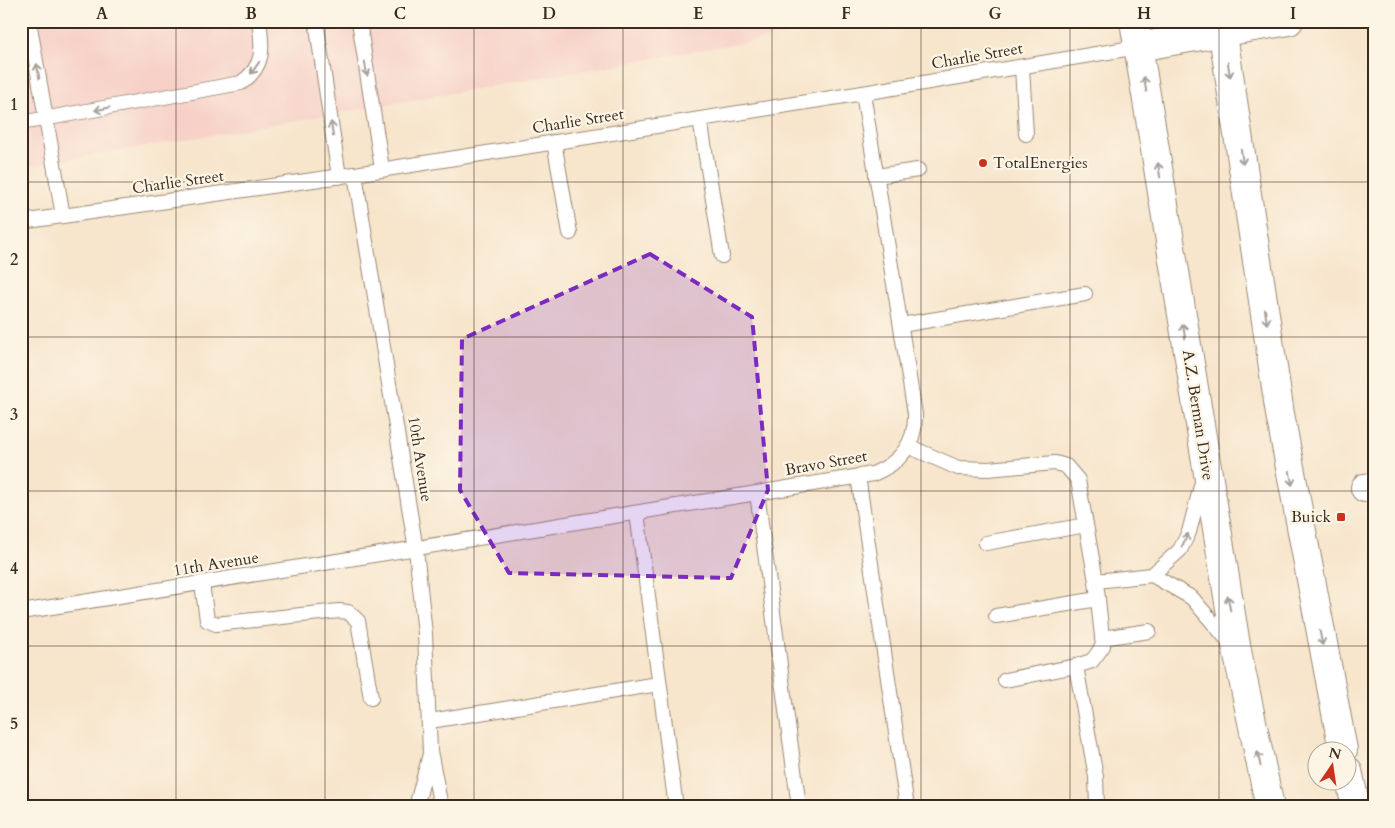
<svg xmlns="http://www.w3.org/2000/svg" width="1395" height="828" viewBox="0 0 1395 828" font-family="Cardo,serif">
  <rect width="100%" height="100%" fill="#fcf5e5"/>
  <filter id="ink" filterUnits="userSpaceOnUse"><feTurbulence type="fractalNoise" baseFrequency=".02" numOctaves="2"/><feDisplacementMap in="SourceGraphic" scale="10" xChannelSelector="R" yChannelSelector="G"/><feConvolveMatrix kernelMatrix="1 2 1 2 8 2 1 2 1" color-interpolation-filters="sRGB"/></filter>
  <filter id="wash" filterUnits="userSpaceOnUse"><feTurbulence type="fractalNoise" baseFrequency=".0096" numOctaves="4" result="noise"/><feDisplacementMap in="SourceGraphic" scale="20" xChannelSelector="R" yChannelSelector="G"/><feGaussianBlur stdDeviation="1.12" result="paint"/><feColorMatrix in="noise" values="0 0 0 0 0 0 0 0 0 0 0 0 0 0 0 0 0 1.4 0 .05"/><feComposite in="paint" operator="in"/></filter>
  <g filter="url(#wash)">
    <rect width="100%" height="100%" fill="#f7e5cc"/>
    <!-- built -->
    <polygon fill="#f7d1c8" points="21,21 868,21 21,168"/>
  </g>
  <g filter="url(#ink)">
    <g fill="none" stroke-linecap="round" stroke-linejoin="round">
      <defs>
        <g id="service">
          <polyline points="29,21 63,216"/>
          <polyline points="316,21 339,177"/>
          <polyline points="359,21 382,169"/>
          <polyline points="1022,67 1026,134"/>
          <polyline points="700,119 722,256"/>
          <path d="M21,123L241,83C265,66 263,48 259,21"/>
          <polyline points="554,142 570,233"/>
          <polyline points="355,174 416,550 425,634 430,751 441,807"/>
          <polyline points="876,176 918,170"/>
          <polyline points="21,222 355,174 863,93 1138,47"/>
          <polyline points="901,325 1085,294"/>
          <polyline points="908,446 958,468 988,469 1055,463 1066,466 1078,480 1096,581 1103,646 1092,661 1076,666 1005,680"/>
          <polyline points="858,476 907,807"/>
          <polyline points="757,493 799,807"/>
          <polyline points="637,513 675,800"/>
          <polyline points="986,543 1086,525"/>
          <polyline points="1152,575 1180,550 1189,532 1202,482"/>
          <polyline points="1096,581 1152,575 1192,598 1231,644"/>
          <polyline points="202,584 207,620 216,624 339,611 348,612 358,621 371,698"/>
          <path d="M21,612L757,493L873,474C900,463 916,444 915,414L863,93"/>
          <polyline points="996,616 1098,599"/>
          <polyline points="1102,638 1149,631"/>
          <polyline points="1076,666 1096,777 1097,807"/>
          <polyline points="430,721 658,684"/>
          <polyline points="416,807 430,754"/>
        </g>
        <g id="minor">
          <polyline points="1138,47 1289,21"/>
          <polyline points="1365,488 1374,487"/>
        </g>
        <g id="secondary">
          <polyline points="1134,21 1237,651 1270,807"/>
          <polyline points="1221,21 1280,414 1343,750"/>
          <polyline points="1348,771 1356,807"/>
        </g>
      </defs>
      <!-- service casing -->
      <use href="#service" stroke="#998875" stroke-width="16"/>
      <!-- minor casing -->
      <use href="#minor" stroke="#998875" stroke-width="30"/>
      <!-- secondary casing -->
      <use href="#secondary" stroke="#998875" stroke-width="30"/>
      <!-- service -->
      <use href="#service" stroke="#fff" stroke-width="14"/>
      <!-- minor -->
      <use href="#minor" stroke="#fff" stroke-width="28"/>
      <!-- secondary -->
      <use href="#secondary" stroke="#fff" stroke-width="28"/>
    </g>
    <!-- one-way arrows -->
    <defs><path id="oneway-shaft" d="M-6 0H5M1.5-3L5.5 0L1.5 3" fill="none" stroke-width="1.6" stroke-linecap="round" stroke-linejoin="round" transform="scale(1.25)"/></defs>
    <g stroke="#a79f9a">
      <use href="#oneway-shaft" transform="translate(255 68) rotate(125)"/>
      <use href="#oneway-shaft" transform="translate(366 69) rotate(81)"/>
      <use href="#oneway-shaft" transform="translate(1229 70) rotate(81)"/>
      <use href="#oneway-shaft" transform="translate(38 71) rotate(-100)"/>
      <use href="#oneway-shaft" transform="translate(1145 84) rotate(-100)"/>
      <use href="#oneway-shaft" transform="translate(102 109) rotate(169)"/>
      <use href="#oneway-shaft" transform="translate(332 129) rotate(-98)"/>
      <use href="#oneway-shaft" transform="translate(1242 157) rotate(82)"/>
      <use href="#oneway-shaft" transform="translate(1159 170) rotate(-99)"/>
      <use href="#oneway-shaft" transform="translate(1266 317) rotate(82)"/>
      <use href="#oneway-shaft" transform="translate(1184 331) rotate(-99)"/>
      <use href="#oneway-shaft" transform="translate(1291 478) rotate(80)"/>
      <use href="#oneway-shaft" transform="translate(1185 540) rotate(-63)"/>
      <use href="#oneway-shaft" transform="translate(1229 603) rotate(-100)"/>
      <use href="#oneway-shaft" transform="translate(1321 638) rotate(79)"/>
      <use href="#oneway-shaft" transform="translate(1259 759) rotate(-102)"/>
    </g>
  </g>
  <!-- marked area -->
  <path fill="#7b2cbf" fill-opacity="0.2" stroke="#7b2cbf" stroke-width="4" stroke-dasharray="10 6" stroke-linejoin="round" d="M650,254L752,317L768,490L731,578L509,573L460,490L462,339Z"/>
  <!-- grid -->
  <path fill="none" stroke="#3b2a1e" stroke-width="1" stroke-opacity="0.55" d="M176,21V807M325,21V807M474,21V807M623,21V807M772,21V807M921,21V807M1070,21V807M1219,21V807M21,182H1374M21,337H1374M21,491H1374M21,646H1374"/>
  <!-- markers -->
  <g fill="#c8321e" stroke="#fcf5e5" stroke-width="2">
    <circle cx="983" cy="163" r="5"/>
    <rect x="1336" y="512" width="10" height="10" rx="2.5"/>
  </g>
  <g text-anchor="middle" dominant-baseline="central" stroke-width="4.5" stroke-linejoin="round" paint-order="stroke">
    <!-- street labels -->
    <g font-size="16" fill="#3b2a1e" stroke="#fcf5e5">
      <text transform="translate(977 56) rotate(-10)">Charlie Street</text>
      <text transform="translate(578 121) rotate(-9)">Charlie Street</text>
      <text transform="translate(178 182) rotate(-8)">Charlie Street</text>
      <text transform="translate(1198 415) rotate(81)">A.Z. Berman Drive</text>
      <text transform="translate(420 459) rotate(81)">10th Avenue</text>
      <text transform="translate(826 463) rotate(-10)">Bravo Street</text>
      <text transform="translate(216 564) rotate(-9)">11th Avenue</text>
    </g>
    <!-- poi labels -->
    <g font-size="16" fill="#3b2a1e" stroke="#fcf5e5" text-anchor="start">
      <text x="993" y="163">TotalEnergies</text>
      <text x="1331" y="517" text-anchor="end">Buick</text>
    </g>
  </g>
  <!-- margin -->
  <rect width="1395" height="828" fill="none" stroke="#fcf5e5" stroke-width="55"/>
  <!-- north arrow -->
  <g transform="translate(1332 766) rotate(13)"><circle r="24" fill="#fcf5e5" stroke="#afa495"/>
  <path d="M0-4L9 19L0 12L-9 19Z" fill="#c8321e"/>
  <text y="-8" font-size="14" font-weight="bold" text-anchor="middle" fill="#3b2a1e">N</text>
  </g>
  <rect x="28" y="28" width="1340" height="772" fill="none" stroke="#3b2a1e" stroke-width="2"/>
  <g font-size="16" text-anchor="middle" font-weight="bold" fill="#3b2a1e">
    <text x="102" y="19">A</text>
    <text x="251" y="19">B</text>
    <text x="400" y="19">C</text>
    <text x="549" y="19">D</text>
    <text x="698" y="19">E</text>
    <text x="846" y="19">F</text>
    <text x="995" y="19">G</text>
    <text x="1144" y="19">H</text>
    <text x="1293" y="19">I</text>
    <text x="14" y="110">1</text>
    <text x="14" y="265">2</text>
    <text x="14" y="420">3</text>
    <text x="14" y="574">4</text>
    <text x="14" y="729">5</text>
  </g>
</svg>
